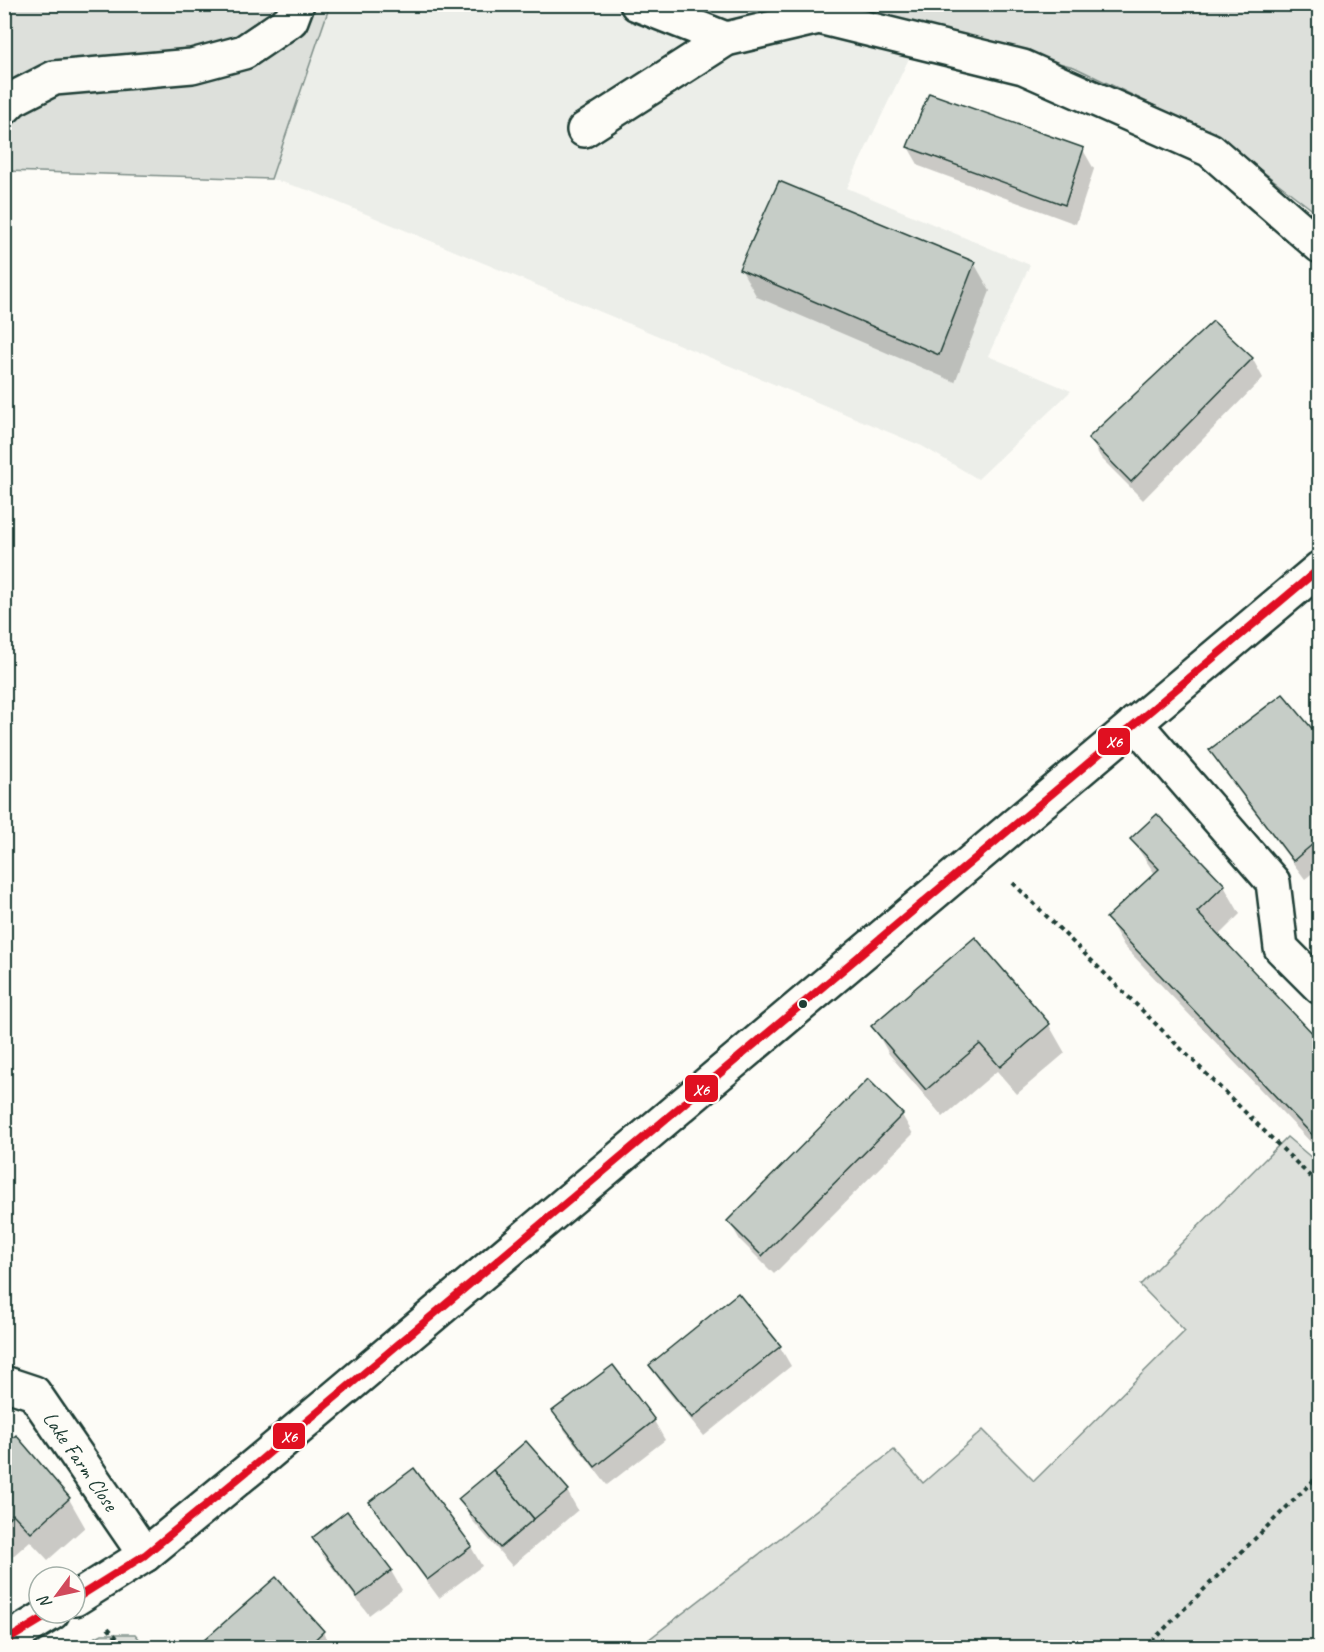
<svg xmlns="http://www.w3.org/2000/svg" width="1324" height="1652" viewBox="0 0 1324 1652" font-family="Caveat,sans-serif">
  <rect width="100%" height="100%" fill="#fdfcf7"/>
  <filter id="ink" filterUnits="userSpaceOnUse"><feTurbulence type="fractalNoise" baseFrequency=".0167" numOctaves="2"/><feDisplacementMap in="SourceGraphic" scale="12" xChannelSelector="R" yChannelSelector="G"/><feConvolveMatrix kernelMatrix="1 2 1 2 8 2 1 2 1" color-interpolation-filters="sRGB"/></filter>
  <g filter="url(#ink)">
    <!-- built -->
    <polygon fill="#eceee9" points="702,4 716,11 747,5 835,4 924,27 847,188 1030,265 988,356 1071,391 978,479 922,446 311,191 271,179 330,5"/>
    <!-- green -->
    <g fill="#dde0db" stroke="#7e8e88" stroke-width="1.5">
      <polygon points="5,5 330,5 271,179 5,171"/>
      <polygon points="835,5 1319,5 1319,215 1215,135 1074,67"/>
      <polygon points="1287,1137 1319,1164 1319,1647 639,1647 894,1450 923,1483 983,1430 1034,1481 1185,1331 1140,1285"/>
      <polygon points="102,1634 135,1634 146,1647 76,1647"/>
    </g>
    <!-- shadow -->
    <g fill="#0003">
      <polygon points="908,147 1083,150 1094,169 1076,224 919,166"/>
      <polygon points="974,263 990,291 955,382 757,297 741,269"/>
      <polygon points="1252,358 1263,378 1143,500 1101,458 1090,439"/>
      <polygon points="1320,740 1320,867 1305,879 1222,769 1211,750"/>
      <polygon points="1157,816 1224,886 1240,914 1218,936 1320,1043 1320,1152 1124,946 1108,918 1155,874 1132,840"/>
      <polygon points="1049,1025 1065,1053 1017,1094 997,1071 943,1117 889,1054 873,1026"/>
      <polygon points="902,1115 913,1134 774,1274 740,1240 729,1221"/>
      <polygon points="738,1295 780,1347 791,1366 704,1436 662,1384 651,1365"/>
      <polygon points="554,1412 654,1421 665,1440 607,1485 565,1431"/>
      <polygon points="4,1447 69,1499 85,1527 48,1560 30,1541 4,1564"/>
      <polygon points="414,1470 471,1547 482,1566 439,1598 382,1521 371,1502"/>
      <polygon points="567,1491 578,1510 512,1566 471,1519 460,1499"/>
      <polygon points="314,1539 391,1571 402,1590 369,1615 325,1558"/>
      <polygon points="276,1579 323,1632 332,1648 197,1648"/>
    </g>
    <!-- building -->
    <g fill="#c6cdc7" stroke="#1f3d34" stroke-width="1.5">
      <polygon points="929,93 1084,148 1065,205 907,147"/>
      <polygon points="779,181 975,262 939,355 739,269"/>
      <polygon points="1213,321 1253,358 1131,482 1088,438"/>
      <polygon points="1283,694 1320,738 1320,838 1293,861 1209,750"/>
      <polygon points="1157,814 1225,885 1197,912 1320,1041 1320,1143 1106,918 1159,869 1130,839"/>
      <polygon points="975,937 1050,1024 1000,1067 980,1044 926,1090 871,1026"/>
      <polygon points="868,1079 903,1114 762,1256 727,1221"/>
      <polygon points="738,1293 781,1346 692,1418 649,1365"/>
      <polygon points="613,1365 655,1420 595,1467 552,1411"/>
      <polygon points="16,1435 70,1498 31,1533 13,1514 4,1522 4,1445"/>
      <polygon points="526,1441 569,1490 534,1519 493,1470"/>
      <polygon points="414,1468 472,1546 427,1580 369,1502"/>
      <polygon points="493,1470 534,1519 500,1548 458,1499"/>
      <polygon points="347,1511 392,1570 357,1597 312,1538"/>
      <polygon points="276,1577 324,1631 306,1648 195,1648"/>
    </g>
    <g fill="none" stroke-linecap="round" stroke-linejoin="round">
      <defs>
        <g id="minor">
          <polyline points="637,4 726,39"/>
          <polyline points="4,108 13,99 54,78 192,66 244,52 291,20 297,4"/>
          <polyline points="584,130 726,39 819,17 1023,67 1210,150 1320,246"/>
          <polyline points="1135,723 1273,882 1281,948 1320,987"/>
          <path id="s1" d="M4,1383L34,1393L145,1555"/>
        </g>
        <g id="highway">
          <polyline points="75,1599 145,1555 256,1464 1320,568"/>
          <polyline points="4,1642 52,1613"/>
        </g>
      </defs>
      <!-- minor casing -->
      <use href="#minor" stroke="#1f3d34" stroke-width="38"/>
      <!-- highway casing -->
      <use href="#highway" stroke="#1f3d34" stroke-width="38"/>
      <!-- path -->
      <g stroke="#1f3d34" stroke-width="4" stroke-dasharray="4.5 4.5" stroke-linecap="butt">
        <polyline points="1013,883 1320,1186"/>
        <polyline points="108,1628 126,1648"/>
        <polyline points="1145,1648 1320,1474"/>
      </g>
      <!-- minor -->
      <use href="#minor" stroke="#fdfcf7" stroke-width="33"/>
      <!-- highway -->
      <use href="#highway" stroke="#fdfcf7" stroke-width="33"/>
      <defs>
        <g id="bus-1">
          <polyline points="75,1599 145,1555 256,1464 1320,568"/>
          <polyline points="4,1642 52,1613"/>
        </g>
      </defs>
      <!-- bus-1 casing -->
      <use href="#bus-1" stroke="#fdfcf7" stroke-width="12"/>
      <!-- bus-1 -->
      <use href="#bus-1" stroke="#e01021" stroke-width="8"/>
    </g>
  </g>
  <!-- markers -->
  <circle fill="#1f3d34" stroke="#fdfcf7" stroke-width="2" cx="803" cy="1004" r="5"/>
  <g text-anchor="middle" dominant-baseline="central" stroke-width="4.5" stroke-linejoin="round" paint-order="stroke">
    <!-- street labels -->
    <g font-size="21" fill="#1f3d34" stroke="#fdfcf7">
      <text stroke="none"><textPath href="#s1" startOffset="114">Lake Farm Close</textPath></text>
    </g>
  </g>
  <g stroke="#fdfcf7" stroke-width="2">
    <rect x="1097" y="727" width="34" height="29" rx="6" fill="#e01021"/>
    <rect x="684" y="1074" width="35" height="29" rx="6" fill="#e01021"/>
    <rect x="272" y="1422" width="34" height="28" rx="6" fill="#e01021"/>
  </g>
  <g font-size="16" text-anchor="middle" font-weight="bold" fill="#fff">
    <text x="1114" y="747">X6</text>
    <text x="701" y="1095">X6</text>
    <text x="289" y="1442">X6</text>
  </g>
  <!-- margin -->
  <rect width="1324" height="1652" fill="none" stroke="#fdfcf7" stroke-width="24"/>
  <rect x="12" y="12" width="1300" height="1628" fill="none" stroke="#1f3d34" stroke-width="2" filter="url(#ink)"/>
  <!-- north arrow -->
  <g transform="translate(57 1595) rotate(237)"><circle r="28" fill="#fdfcf7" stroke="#a4b0a9" stroke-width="1.5"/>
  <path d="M0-4.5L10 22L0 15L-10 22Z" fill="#d1495b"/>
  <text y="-9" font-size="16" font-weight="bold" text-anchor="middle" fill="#1f3d34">N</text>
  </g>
</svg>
